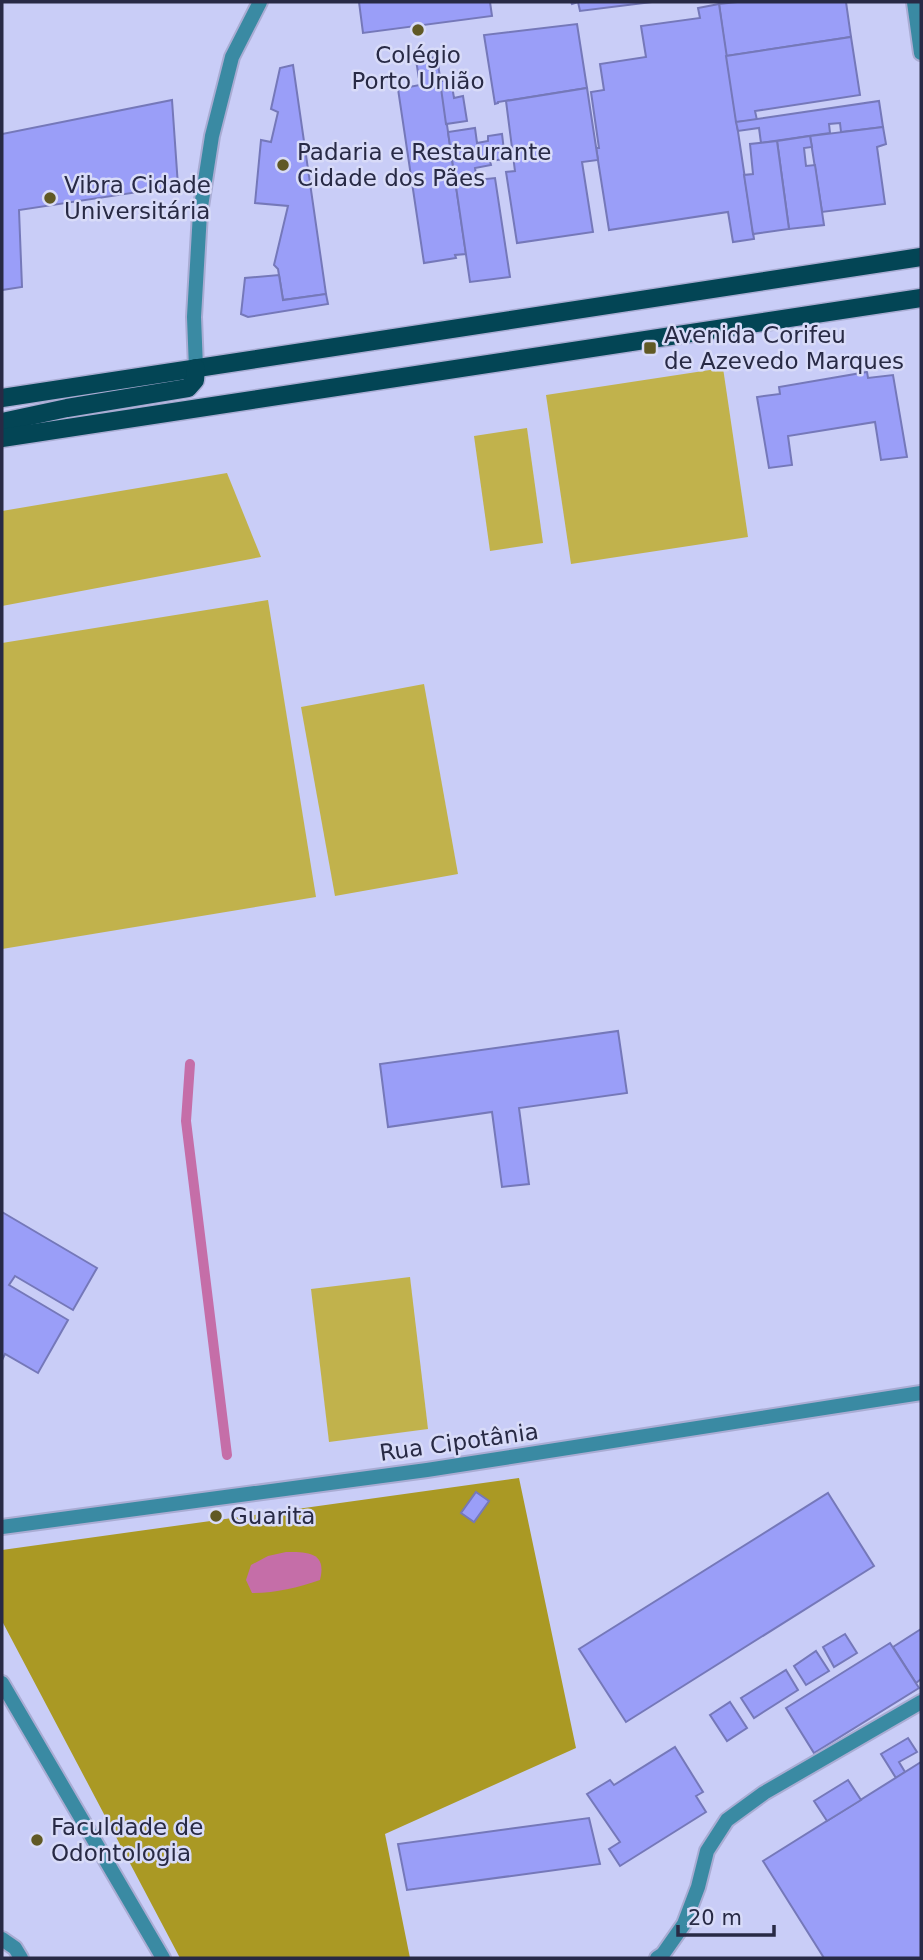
<svg xmlns="http://www.w3.org/2000/svg" width="923" height="1960" viewBox="0 0 923 1960" font-family="'DejaVu Sans',sans-serif">
  <rect width="100%" height="100%" fill="#c9cdf7"/>
  <!-- green -->
  <g fill="#c1b24c">
    <polygon points="723,368 748,537 571,564 546,395"/>
    <polygon points="527,428 543,543 490,551 474,436"/>
    <polygon points="227,473 261,557 2,606 2,511"/>
    <polygon points="268,600 316,897 2,949 2,643"/>
    <polygon points="424,684 458,874 335,896 301,707"/>
    <polygon points="410,1277 428,1429 329,1442 311,1289"/>
  </g>
  <!-- forest -->
  <polygon fill="#aa9924" points="519,1478 576,1748 385,1834 410,1958 180,1958 2,1621 2,1550"/>
  <!-- water -->
  <path fill="#c56ea8" d="M286,1552C308,1552 327,1552 320,1580C297,1588 275,1593 252,1593L246,1580L251,1565L268,1556Z"/>
  <g fill="none" stroke-linecap="round" stroke-linejoin="round">
    <!-- stream -->
    <polyline stroke="#c56ea8" stroke-width="10" points="190,1064 186,1121 227,1455"/>
  </g>
  <!-- building -->
  <g fill="#9a9ef8" stroke="#7578b9" stroke-width="2">
    <polygon points="359,2 490,2 492,16 363,33"/>
    <polygon points="571,2 652,2 580,11 578,2 572,4"/>
    <polygon points="737,2 846,2 851,37 726,56 719,4"/>
    <polygon points="719,4 754,239 733,242 728,212 609,230 596,148 599,148 591,92 604,90 600,64 646,57 641,26 700,18 698,8"/>
    <polygon points="577,24 587,88 498,102 498,103 495,104 484,35"/>
    <polygon points="851,37 860,95 755,111 757,120 736,122 726,56"/>
    <polygon points="437,57 466,254 455,255 456,258 424,263 398,89 420,85 416,60"/>
    <polygon points="293,65 326,294 283,300 278,269 274,265 288,206 255,203 261,140 271,142 278,112 271,109 280,68"/>
    <polygon points="451,80 454,98 463,96 467,121 446,124 440,81"/>
    <polygon points="587,88 598,160 582,162 593,232 517,243 506,172 515,171 506,101"/>
    <polygon points="172,100 178,186 19,210 22,287 2,290 2,134"/>
    <polygon points="879,101 883,127 841,132 840,123 829,124 830,133 761,143 759,128 738,131 736,122"/>
    <polygon points="883,127 886,144 877,147 885,204 822,212 810,136"/>
    <polygon points="475,128 477,143 488,141 488,136 502,134 505,159 490,161 491,165 475,168 477,180 495,178 510,277 470,282 448,132"/>
    <polygon points="810,136 812,147 804,148 806,166 815,165 824,225 789,229 777,141"/>
    <polygon points="777,141 789,229 753,234 744,175 753,174 750,144"/>
    <polygon points="279,275 283,300 326,294 328,304 248,317 241,314 245,278"/>
    <polygon points="867,372 868,378 893,375 907,457 881,460 875,422 788,436 792,465 769,468 757,397 780,394 779,387"/>
    <polygon points="618,1031 627,1093 519,1108 529,1184 502,1187 492,1112 388,1127 380,1064"/>
    <polygon points="2,1212 97,1268 73,1310 15,1276 9,1285 68,1320 38,1373 5,1354 2,1360"/>
    <polygon points="476,1492 489,1501 474,1522 461,1513"/>
    <polygon points="828,1493 874,1566 626,1722 579,1649"/>
    <polygon points="921,1629 921,1679 916,1683 893,1647"/>
    <polygon points="845,1634 857,1653 834,1667 823,1647"/>
    <polygon points="890,1643 919,1688 814,1753 786,1708"/>
    <polygon points="816,1651 829,1671 806,1685 794,1666"/>
    <polygon points="786,1670 798,1690 754,1718 741,1698"/>
    <polygon points="730,1702 747,1728 727,1741 710,1715"/>
    <polygon points="908,1738 917,1752 899,1762 905,1772 896,1778 881,1754"/>
    <polygon points="675,1747 703,1792 696,1796 706,1812 620,1866 609,1849 620,1842 587,1794 610,1780 614,1785"/>
    <polygon points="921,1762 921,1958 824,1958 763,1861"/>
    <polygon points="848,1780 861,1800 827,1821 814,1801"/>
    <polygon points="589,1818 600,1864 407,1890 398,1844"/>
  </g>
  <g fill="none" stroke-linecap="round" stroke-linejoin="round">
    <defs>
      <g id="lane">
        <polyline points="2,1527 427,1470 921,1393"/>
        <polyline points="2,1683 163,1958"/>
        <polyline points="2,1939 15,1948 21,1958"/>
        <polyline points="657,1958 663,1954 684,1924 698,1887 707,1851 727,1820 764,1793 921,1702"/>
      </g>
      <g id="street">
        <polyline points="914,2 921,53"/>
        <polyline points="196,368 194,317 200,213 212,136 232,57 260,2"/>
      </g>
      <g id="primary">
        <polyline points="2,398 921,257"/>
        <polyline points="2,422 67,408 188,388 195,380 196,368"/>
        <polyline points="2,438 921,298"/>
      </g>
    </defs>
    <!-- lane casing -->
    <use href="#lane" stroke="#a9acd3" stroke-width="18"/>
    <!-- street casing -->
    <use href="#street" stroke="#a9acd3" stroke-width="18"/>
    <!-- primary casing -->
    <use href="#primary" stroke="#a9acd3" stroke-width="21"/>
    <!-- lane -->
    <use href="#lane" stroke="#3a8aa3" stroke-width="14"/>
    <!-- street -->
    <use href="#street" stroke="#3a8aa3" stroke-width="14"/>
    <!-- primary -->
    <use href="#primary" stroke="#034555" stroke-width="18"/>
  </g>
  <!-- markers -->
  <g fill="#605925" stroke="#d8dbf8" stroke-width="2.5">
    <circle cx="418" cy="30" r="7"/>
    <circle cx="283" cy="165" r="7"/>
    <circle cx="50" cy="198" r="7"/>
    <rect x="643" y="341" width="14" height="14" rx="3.5"/>
    <circle cx="216" cy="1516" r="7"/>
    <circle cx="37" cy="1840" r="7"/>
  </g>
  <g text-anchor="middle" dominant-baseline="central" stroke-width="5" stroke-linejoin="round" paint-order="stroke">
    <!-- poi labels -->
    <g font-size="23" fill="#282a45" stroke="#d8dbf8" text-anchor="start">
      <text x="418" y="55" text-anchor="middle">Colégio<tspan x="418" dy="26">Porto União</tspan></text>
      <text x="297" y="152">Padaria e Restaurante<tspan x="297" dy="26">Cidade dos Pães</tspan></text>
      <text x="64" y="185">Vibra Cidade<tspan x="64" dy="26">Universitária</tspan></text>
      <text x="664" y="335">Avenida Corifeu<tspan x="664" dy="26">de Azevedo Marques</tspan></text>
      <text x="230" y="1516">Guarita</text>
      <text x="51" y="1827">Faculdade de<tspan x="51" dy="26">Odontologia</tspan></text>
    </g>
    <!-- street labels -->
    <g font-size="23" fill="#282a45" stroke="#d8dbf8">
      <text transform="translate(459 1442) rotate(-8)">Rua Cipotânia</text>
    </g>
  </g>
  <!-- border -->
  <rect width="923" height="1960" fill="none" stroke="#282a45" stroke-width="7"/>
  <!-- scale -->
  <path d="M678 1925v10h96v-10" fill="none" stroke="#282a45" stroke-width="3.5"/>
  <text x="688" y="1925" font-size="21" fill="#282a45" stroke="#d8dbf8" stroke-width="5" paint-order="stroke">20 m</text>
</svg>
